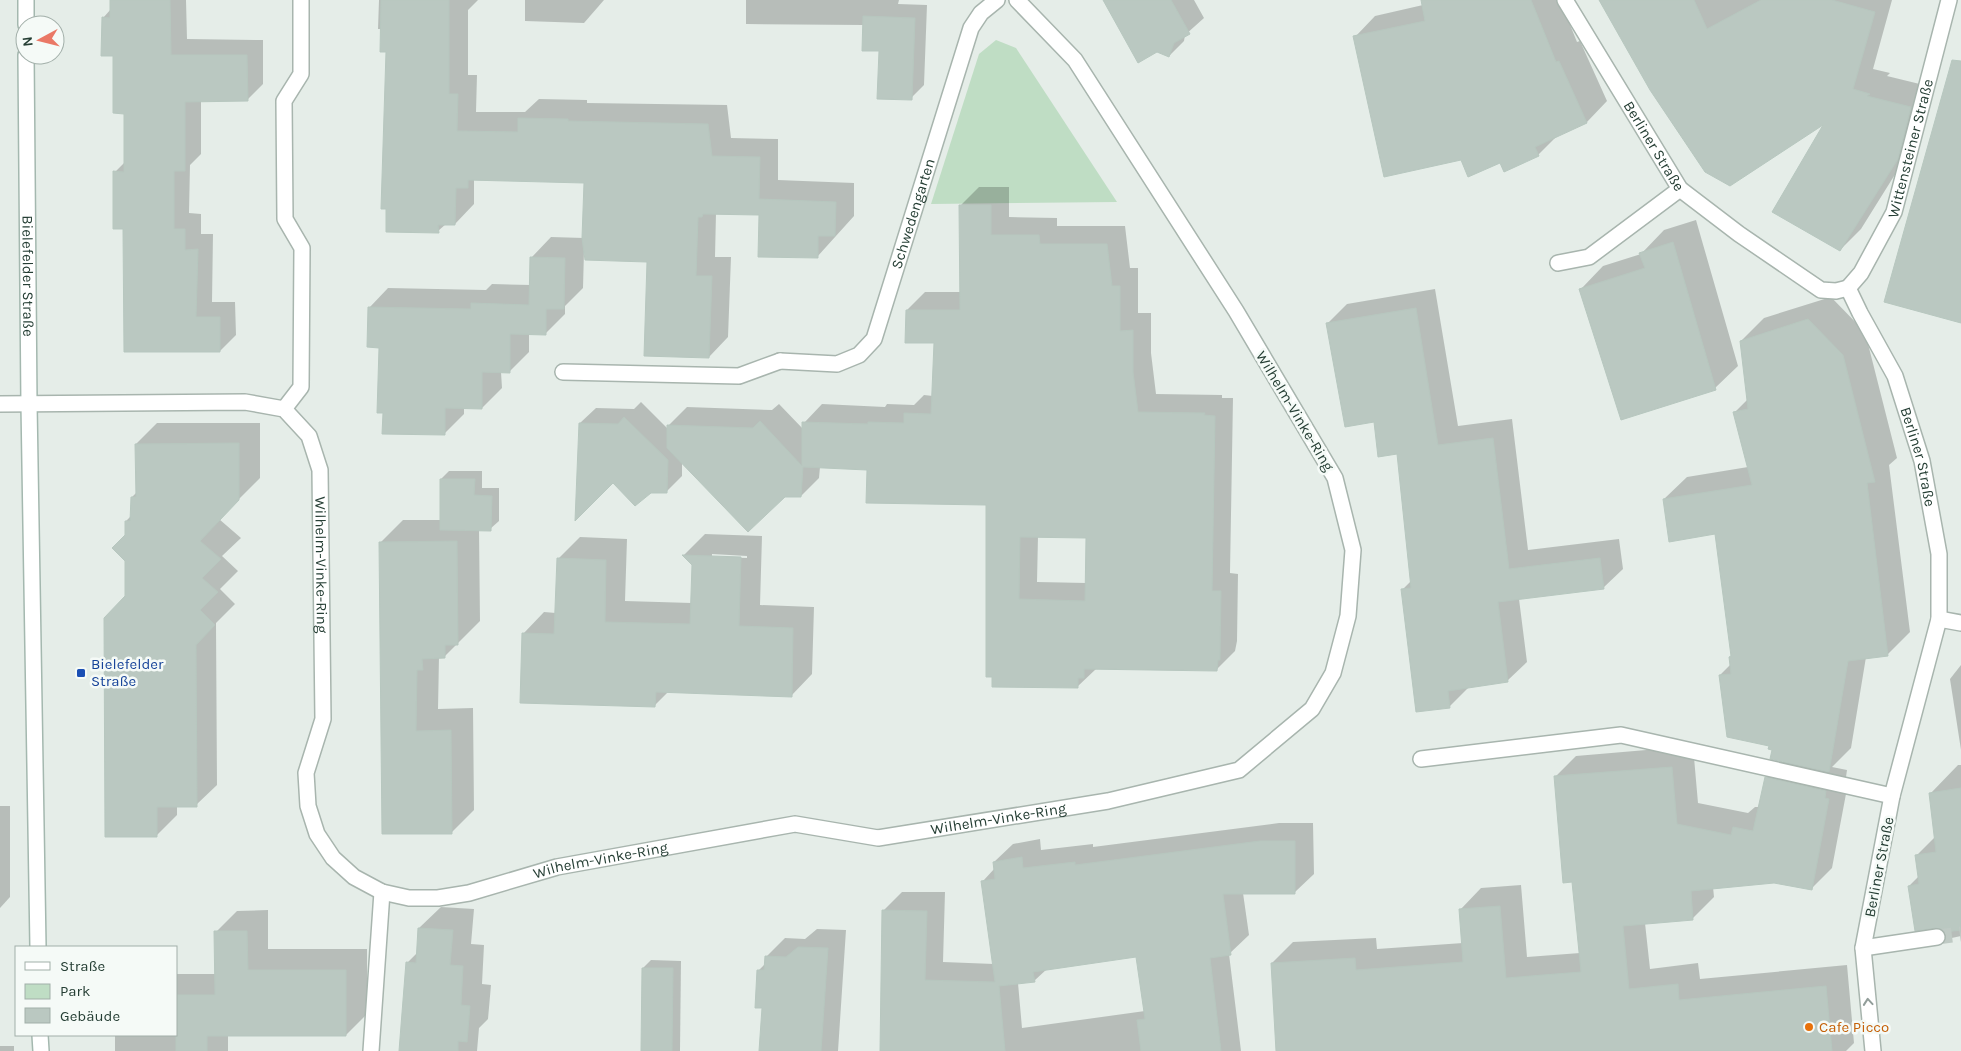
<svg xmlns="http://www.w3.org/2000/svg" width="1961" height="1051" viewBox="0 0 1961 1051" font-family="Karla,sans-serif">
  <rect width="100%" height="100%" fill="#e5ede8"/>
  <!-- green -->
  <polygon fill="#bfddc4" points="996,40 1016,48 1117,202 931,204 979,54"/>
  <!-- shadow -->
  <g fill="#0003" fill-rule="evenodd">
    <polygon points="111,0 186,0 187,39 263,40 263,84 247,100 201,101 201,154 190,165 189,213 201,214 201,234 213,234 212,302 235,302 236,335 220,351 125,228 115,172 126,161 126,112 115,55 103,18 111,9"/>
    <polygon points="379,0 478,0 468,10 468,75 477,75 476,112 525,112 539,99 587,100 587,103 727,105 731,138 778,139 778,180 854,183 854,216 817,257 760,214 716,213 715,257 731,257 728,337 709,357 648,260 584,251 583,288 565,306 565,314 545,334 529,333 529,352 509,372 501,372 502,388 482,408 464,407 464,414 444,434 384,412 381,346 369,308 388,288 486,290 492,284 531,285 532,257 551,237 584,238 585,182 474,180 474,204 455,224 446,224 438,231 382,29 378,29"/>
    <polygon points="525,0 604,0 584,23 525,21"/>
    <polygon points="746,0 899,0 898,4 927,5 924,85 911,98 864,25 746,24"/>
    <polygon points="1104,0 1194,0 1204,18 1185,35 1184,41 1169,56"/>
    <polygon points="1422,0 1560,0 1577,42 1580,41 1607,101 1587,122 1558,135 1538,155 1500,161 1462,159 1355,37 1375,16 1423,5"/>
    <polygon points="1602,0 1892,0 1873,69 1890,73 1887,76 1932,87 1919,136 1861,229 1840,250 1827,121"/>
    <path d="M979,187H1009V217L1057,218V226H1125L1130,268H1138V313H1151V353L1156,394L1222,395V398H1233L1230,573L1238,574L1237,641L1235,651L1216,670L1096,669L1077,687L993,686L987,504L868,469L820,467L819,478L801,496L682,462V476L666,492L580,423L596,408L634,409L641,402L669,430V425L687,407L772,410L779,404L804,430V423L822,404L885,407L887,404L914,405L924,395L933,396L935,342L907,310L925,292H961L960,206ZM1038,536L1088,537L1087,583L1037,582Z"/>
    <polygon points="1696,220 1738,366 1715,388 1581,289 1603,266 1641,254 1664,230"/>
    <polygon points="1435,289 1458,426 1512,419 1528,550 1619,539 1623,569 1603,588 1519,599 1527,662 1507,681 1469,687 1449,707 1402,590 1411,581 1398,453 1375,421 1328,323 1347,304"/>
    <polygon points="1831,297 1865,332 1897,458 1889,465 1910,632 1887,655 1866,657 1851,748 1832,767 1847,770 1846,777 1849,778 1832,868 1811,889 1774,882 1713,887 1714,897 1692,919 1645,923 1650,969 1698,963 1700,979 1847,965 1854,1043 1846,1051 1277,1051 1272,963 1293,942 1376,938 1377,949 1463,943 1460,910 1481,888 1521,885 1527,957 1580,953 1573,881 1555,777 1576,756 1693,746 1698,803 1748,813 1755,807 1760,807 1767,778 1784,761 1720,675 1731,664 1732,655 1716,533 1664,499 1687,477 1748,467 1734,413 1748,399 1741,341 1764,318"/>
    <polygon points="157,423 260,423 260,478 219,519 241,538 222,556 238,571 220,589 235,604 216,623 217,785 196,805 177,805 177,815 156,836 127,596 126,521 132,515 132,497 137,492 136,444"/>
    <polygon points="449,471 482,471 482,488 499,488 499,521 490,529 479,529 480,621 444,657 439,657 438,709 473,708 474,810 451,833 384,833 380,543 403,520 441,520 441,479"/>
    <path d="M705,534L762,536L760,605L814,607L812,674L791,696L668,692L654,706L523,634L544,612L556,613L558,559L580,537L627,539L625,601L692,603L693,564L684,555ZM712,554L747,556V558L712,557Z"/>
    <polygon points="1961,665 1961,750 1950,679"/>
    <polygon points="1958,765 1961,765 1961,936 1947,939 1947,935 1909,886 1919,876 1916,856 1935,837 1930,794"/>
    <polygon points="0,806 10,806 10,897 0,908"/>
    <path d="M1279,823H1313L1314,874L1295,892L1243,893L1249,935L1229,954L1241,1051H881L883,911L902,892H945L943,962L994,964L983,881L995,868L994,862L1013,844L1040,839L1041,850L1093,844V847ZM1137,955L1145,1011L1022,1028L1018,983L1034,981L1047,969Z"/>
    <polygon points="441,907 474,909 471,944 484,945 482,984 491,985 488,1019 479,1028 477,1051 401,1051 407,963 418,952 419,928"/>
    <polygon points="268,910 268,949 367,949 367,1014 346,1035 228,1035 228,1051 115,1051 115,1035 176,1035 176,974 216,974 216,932 237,911"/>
    <polygon points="817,929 846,930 838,1051 760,1051 763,1007 758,971 766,963 766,957 785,938 805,939"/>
    <polygon points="651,960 681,961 680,1051 642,1051 643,968"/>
    <rect x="0" y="1046" width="14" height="5"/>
  </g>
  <!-- building -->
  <g fill="#bac8c1" stroke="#b7c7bf" fill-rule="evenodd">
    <polygon points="110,0 170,0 171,55 247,55 248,101 185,102 185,171 174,171 174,229 185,229 185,250 198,249 196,317 220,317 220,352 124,352 123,229 113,229 113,171 124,172 124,114 113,113 113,56 101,56 102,17 110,18"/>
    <polygon points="381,0 449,0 449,94 458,94 457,131 518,132 518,118 568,119 568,121 708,124 712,156 760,157 759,199 836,202 835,236 818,236 818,258 758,257 759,215 703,214 702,217 698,217 696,276 712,276 709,358 644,356 647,262 585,260 582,238 584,183 468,180 468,188 456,188 455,225 438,225 439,233 386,232 386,209 381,209 386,52 380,52"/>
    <polygon points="1103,0 1171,0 1190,34 1174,43 1169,57 1157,52 1138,63"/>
    <polygon points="1421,0 1531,0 1556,62 1559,61 1587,123 1535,147 1539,156 1504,172 1500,163 1468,177 1461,160 1384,177 1353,36 1425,21"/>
    <polygon points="1599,0 1694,0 1707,29 1761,0 1832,0 1875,12 1853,89 1870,94 1867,96 1911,107 1898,159 1840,251 1772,212 1823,125 1730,186 1705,172 1650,90"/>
    <polygon points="863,16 915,18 912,100 877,99 879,51 862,51"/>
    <polygon points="1952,60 1961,61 1961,323 1884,302"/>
    <path d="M959,205H991V235H1039L1040,244H1107L1112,286H1120V331L1133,330V372L1138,412L1205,413L1204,415L1215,416L1212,591H1221L1220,660H1218L1217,671L1084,669V678H1078V688L992,687V677H986V505L866,503L867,470L803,467L801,497H785L748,532L667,448V425L753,428L760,421L802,466V422L868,424V422L904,423V413L931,414L934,343H905L906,310H960ZM1020,537L1086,538L1085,601L1019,599Z"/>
    <polygon points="1673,242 1716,390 1621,420 1579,289 1645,268 1639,253"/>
    <polygon points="530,257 565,258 564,309 546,309 546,335 510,334 510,373 482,372 482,409 445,408 445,435 382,434 383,413 377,413 379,348 367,347 368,307 471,309 471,303 529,305"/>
    <polygon points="1416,308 1438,445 1493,438 1509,569 1600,558 1604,589 1498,602 1508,682 1448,691 1450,708 1416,712 1401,589 1411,588 1397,454 1378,457 1374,422 1345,427 1326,323"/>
    <polygon points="1808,319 1843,355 1875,482 1867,483 1888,656 1848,661 1829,772 1770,759 1772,750 1768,749 1769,746 1727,737 1719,675 1731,674 1729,657 1731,656 1715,534 1669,542 1663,499 1752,485 1733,412 1748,409 1740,341"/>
    <polygon points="624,417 668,460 667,493 651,493 635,506 613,483 575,521 579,423 618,424"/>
    <polygon points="239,443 239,500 200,541 221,559 202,578 218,592 200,610 215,625 196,645 197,807 157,807 157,837 105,837 104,618 125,596 125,561 112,548 125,535 125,521 130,521 131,497 136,497 135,444"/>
    <polygon points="440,479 475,479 474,495 492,496 491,531 440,530"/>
    <polygon points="457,541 458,645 445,645 445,658 422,659 423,670 417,670 416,731 451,730 452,834 382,834 379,542"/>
    <polygon points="682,555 741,557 739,626 793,628 792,697 656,692 655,707 520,703 522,633 554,634 557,558 606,560 605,622 690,624 692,565"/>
    <polygon points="1672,767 1677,824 1731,835 1733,827 1753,831 1765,777 1826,791 1825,798 1829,799 1812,890 1774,883 1691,891 1693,920 1623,926 1629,989 1678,984 1679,1000 1826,986 1832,1051 1276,1051 1271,963 1355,958 1356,970 1463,962 1459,909 1500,906 1506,978 1581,972 1572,882 1563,883 1554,776"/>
    <polygon points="1961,788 1961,930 1945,932 1936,928 1915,931 1908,886 1919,884 1915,855 1936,852 1929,793"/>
    <polygon points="1260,841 1295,841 1295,894 1223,894 1231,955 1210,958 1221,1051 1141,1051 1137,1020 1145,1019 1136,957 1033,972 1035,982 999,986 1005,1051 880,1051 882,910 927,911 925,980 995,982 981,881 995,879 993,862 1022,857 1023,868 1075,862 1075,865"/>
    <polygon points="418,928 453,930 450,965 463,966 461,1005 470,1006 467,1042 458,1041 458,1051 399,1051 406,962 416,963"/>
    <polygon points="214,931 247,931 248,970 346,970 346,1036 207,1036 207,1051 176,1051 176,995 215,995"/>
    <polygon points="798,947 828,948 821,1051 759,1051 762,1008 755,1008 757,970 764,970 765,956 786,957"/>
    <polygon points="642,968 673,968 672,1051 641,1051"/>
  </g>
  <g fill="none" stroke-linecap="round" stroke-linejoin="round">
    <!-- street-tunnel -->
    <polyline stroke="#bfcac4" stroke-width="15" stroke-dasharray="15 8" stroke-linecap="butt" points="1937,937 1961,934"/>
    <defs>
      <g id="lane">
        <polyline points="1558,263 1589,257 1680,189"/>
        <polyline points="563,372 739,376 780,361"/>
        <polyline points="1421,759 1621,735 1892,796"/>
        <polyline points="371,1051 382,892"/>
      </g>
      <g id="street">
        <path id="s1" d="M1565,0L1680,189L1739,234L1821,290L1836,291L1848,288"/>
        <path id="s2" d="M1848,288L1860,313L1895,376L1922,461L1939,554V619L1892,796L1863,948L1873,1051"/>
        <path id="s3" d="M1848,288L1861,273L1894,212L1949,0"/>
        <path id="s4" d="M780,361L837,364L859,355L874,339L971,28L981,13L997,0"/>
        <path id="s5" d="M0,404L245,402L284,409L309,436L320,470L323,719L306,773L308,806L317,834L333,858L354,877L382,892L409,898H438L469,893L557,867L795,824L878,838L1108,801L1239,770L1312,709L1333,673L1348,616L1353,550L1335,478L1236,311L1075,60L1017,0"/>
        <polyline points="284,409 301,387 302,248 285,219 284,101 301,74 301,0"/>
        <polyline points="1939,619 1961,623"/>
        <polyline points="1863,948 1937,937"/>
      </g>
      <g id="secondary">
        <polyline points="26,0 26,25"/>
        <path id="s6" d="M26,55L29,404L38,947"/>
        <polyline points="40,1035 41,1051"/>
      </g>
    </defs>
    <!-- lane casing -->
    <use href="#lane" stroke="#a8b5ae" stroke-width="18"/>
    <!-- street casing -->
    <use href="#street" stroke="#a8b5ae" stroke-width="18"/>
    <!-- secondary casing -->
    <use href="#secondary" stroke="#a4b8af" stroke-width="18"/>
    <!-- lane -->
    <use href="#lane" stroke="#fff" stroke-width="15"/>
    <!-- street -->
    <use href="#street" stroke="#fff" stroke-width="15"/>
    <!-- secondary -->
    <use href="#secondary" stroke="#fff" stroke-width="15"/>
  </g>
  <!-- one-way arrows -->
  <defs><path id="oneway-chevron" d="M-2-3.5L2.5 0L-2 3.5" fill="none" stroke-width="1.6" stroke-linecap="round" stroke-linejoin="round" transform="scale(1.25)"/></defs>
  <use stroke="#929e9a" href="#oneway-chevron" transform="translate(1868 1002) rotate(-95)"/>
  <!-- markers -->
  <rect fill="#1a4fb4" stroke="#f5faf7" stroke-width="2" x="76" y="668" width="10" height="10" rx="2.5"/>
  <circle fill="#e8710a" stroke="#f5faf7" stroke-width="2" cx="1809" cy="1027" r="5"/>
  <g text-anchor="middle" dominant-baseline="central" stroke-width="5" stroke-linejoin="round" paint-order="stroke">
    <!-- street labels -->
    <g font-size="15" fill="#253e34" stroke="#f5faf7">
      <text stroke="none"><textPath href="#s1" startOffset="171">Berliner Straße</textPath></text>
      <text stroke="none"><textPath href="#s3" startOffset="155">Wittensteiner Straße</textPath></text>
      <text stroke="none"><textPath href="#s4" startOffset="234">Schwedengarten</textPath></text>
      <text stroke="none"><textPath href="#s6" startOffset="221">Bielefelder Straße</textPath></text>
      <text transform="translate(1295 411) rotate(59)">Wilhelm-Vinke-Ring</text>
      <text stroke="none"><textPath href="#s2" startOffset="184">Berliner Straße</textPath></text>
      <text stroke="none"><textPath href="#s5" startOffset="452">Wilhelm-Vinke-Ring</textPath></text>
      <text stroke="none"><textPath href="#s5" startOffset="1442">Wilhelm-Vinke-Ring</textPath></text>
      <text stroke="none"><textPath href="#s5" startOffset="1038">Wilhelm-Vinke-Ring</textPath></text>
      <text transform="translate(1879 867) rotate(-79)">Berliner Straße</text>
    </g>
    <!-- transit labels -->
    <g font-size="15" fill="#164399" stroke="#f5faf7" text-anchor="start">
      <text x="91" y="664">Bielefelder<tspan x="91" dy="17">Straße</tspan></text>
    </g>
    <!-- food labels -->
    <g font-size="15" fill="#c56008" stroke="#f5faf7" text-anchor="start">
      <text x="1819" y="1027">Cafe Picco</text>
    </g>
  </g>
  <!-- legend -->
  <rect x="15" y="946" width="162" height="90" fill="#f5faf7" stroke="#a2afa9"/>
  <rect x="25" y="962" width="25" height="8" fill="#ffffff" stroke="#a2afa9"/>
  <text x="60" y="971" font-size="15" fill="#253e34">Straße</text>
  <rect x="25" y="984" width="25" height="15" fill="#bfddc4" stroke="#a2afa9"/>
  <text x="60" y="996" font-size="15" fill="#253e34">Park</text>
  <rect x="25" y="1008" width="25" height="15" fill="#bac8c1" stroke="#a2afa9"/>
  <text x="60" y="1021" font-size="15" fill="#253e34">Gebäude</text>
  <!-- north arrow -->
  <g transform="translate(40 40) rotate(263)"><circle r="24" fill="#f5faf7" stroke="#a2afa9"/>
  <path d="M0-4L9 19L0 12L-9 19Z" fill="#ea7866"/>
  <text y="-8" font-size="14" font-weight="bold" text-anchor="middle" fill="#253e34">N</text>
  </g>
</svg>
